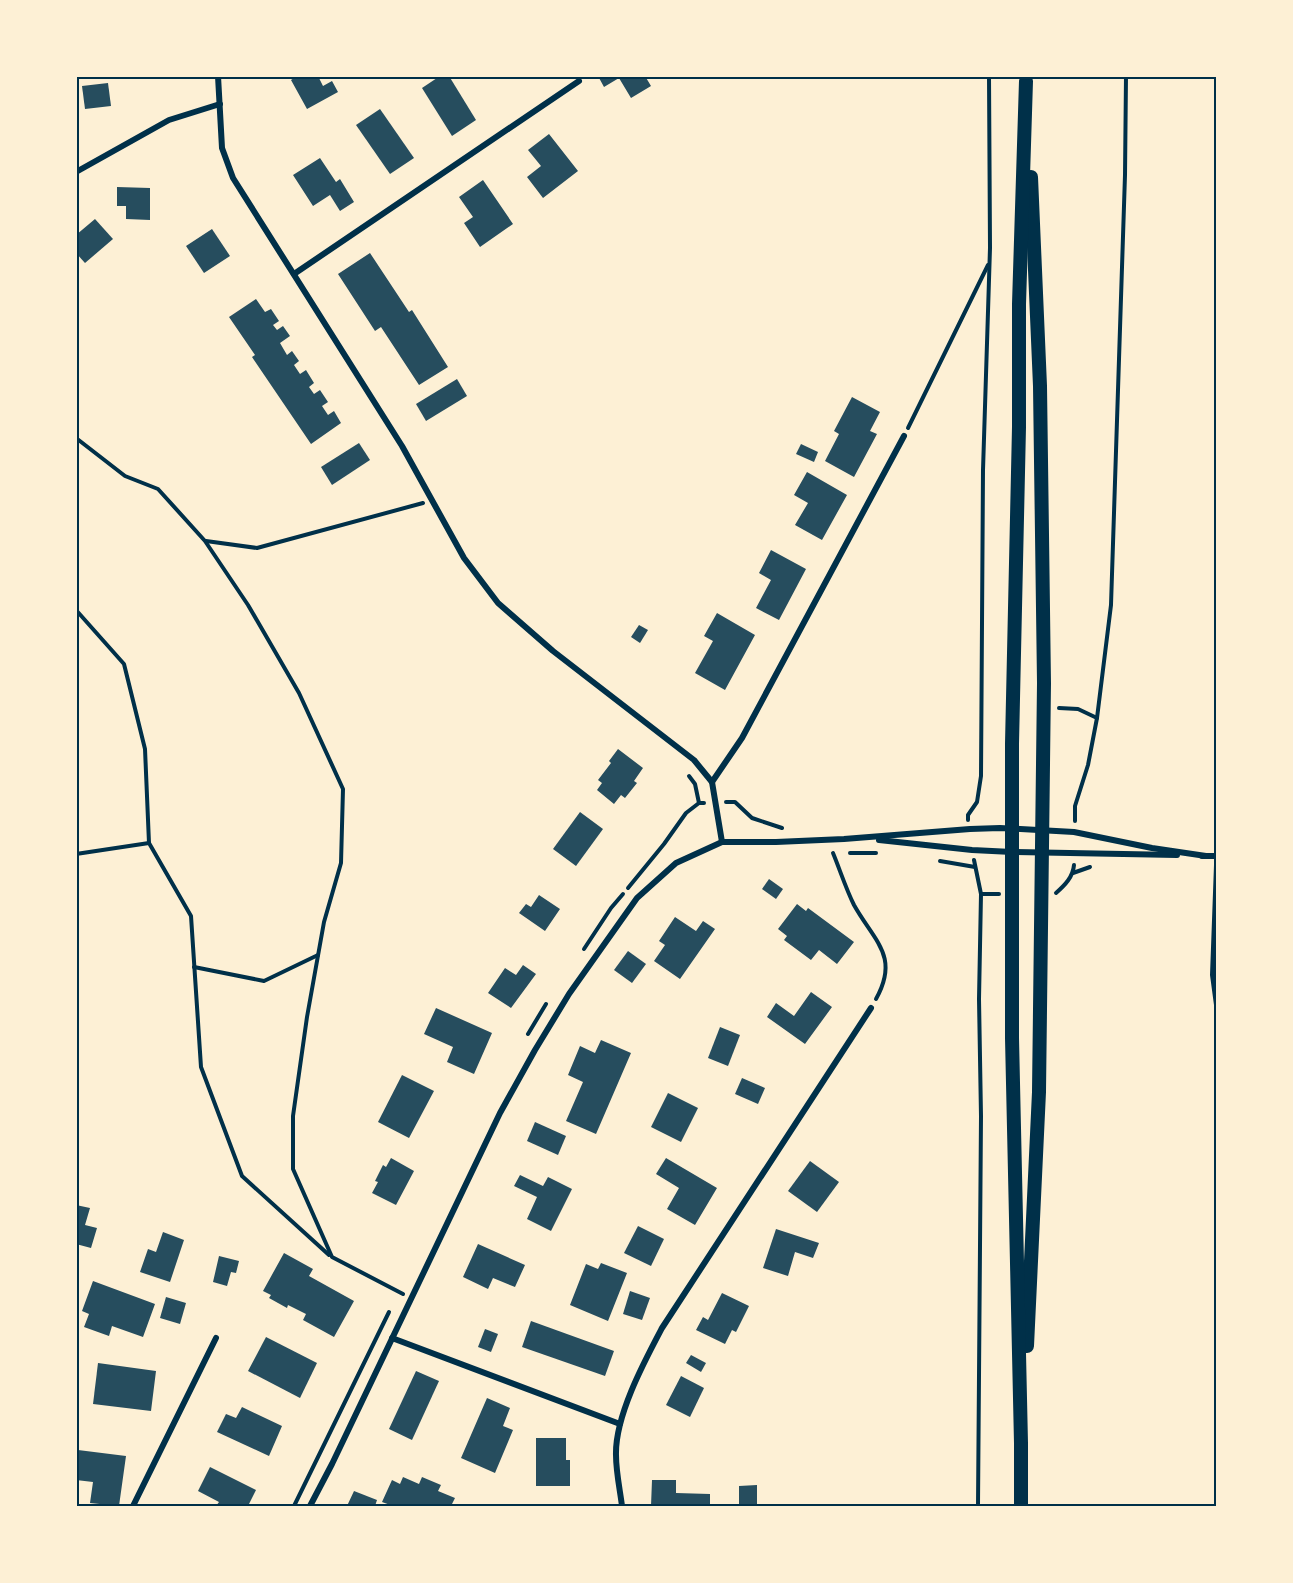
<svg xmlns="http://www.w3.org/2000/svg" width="1293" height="1583" viewBox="0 0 1293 1583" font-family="Mulish,sans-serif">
  <rect width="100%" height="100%" fill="#fdf0d5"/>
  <!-- building -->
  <g fill="#264d5e">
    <polygon points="297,76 318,76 323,86 332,81 338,92 307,109 291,80"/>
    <polygon points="440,76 449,76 476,120 452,136 422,88"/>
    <polygon points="598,76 645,76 651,86 631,98 619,78 604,87"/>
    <polygon points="108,83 111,106 85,109 82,86"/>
    <polygon points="380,109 414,158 390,174 356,125"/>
    <polygon points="549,134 578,171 543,198 527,177 541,166 528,150"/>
    <polygon points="320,158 336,182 340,179 354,202 340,211 330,195 313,206 293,175"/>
    <polygon points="483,180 513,224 480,247 464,223 473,217 459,197"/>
    <polygon points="117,187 150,188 150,220 126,219 126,206 117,206"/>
    <polygon points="95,219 113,239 85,263 76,253 76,235"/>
    <polygon points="212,229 230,256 204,273 186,246"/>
    <polygon points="370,253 409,312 412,310 448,367 419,385 381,327 375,331 338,274"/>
    <polygon points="256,299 265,312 271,309 279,321 273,325 277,330 283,326 290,336 280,343 287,355 292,351 299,361 294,365 300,374 306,370 314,383 309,387 314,394 320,390 328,402 322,406 328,415 334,411 341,423 311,444 252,357 255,355 229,317"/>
    <polygon points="457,379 467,396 426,421 416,404"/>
    <polygon points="852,397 880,412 870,431 877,434 854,477 825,461 839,434 834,431"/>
    <polygon points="359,443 370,460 332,485 321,467"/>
    <polygon points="801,444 818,452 814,462 796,454"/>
    <polygon points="807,472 847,495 822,540 795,525 808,503 794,495"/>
    <polygon points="771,550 806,569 779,620 756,608 771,580 759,573"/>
    <polygon points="717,613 755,635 725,690 695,673 713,641 704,636"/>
    <polygon points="639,625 648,630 640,643 631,637"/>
    <polygon points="618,749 643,768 634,781 637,783 625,798 621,795 614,804 597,790 602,783 598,780 611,763 609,761"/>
    <polygon points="580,812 603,829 576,866 553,849"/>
    <polygon points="769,879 783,889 776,899 762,889"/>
    <polygon points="539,895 560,909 545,931 519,913 526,904 531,907"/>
    <polygon points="797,904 806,911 808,908 854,942 837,964 819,950 811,960 784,940 787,936 778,929"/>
    <polygon points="675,917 696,931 703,921 715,929 680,979 654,961 665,945 659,941"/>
    <polygon points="628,951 646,964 632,983 614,970"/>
    <polygon points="523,965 536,974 511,1008 488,993 505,968 516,975"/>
    <polygon points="811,992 832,1007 805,1044 767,1017 776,1003 794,1016"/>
    <polygon points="436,1008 492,1033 474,1074 447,1062 453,1047 424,1034"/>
    <polygon points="720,1027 740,1035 728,1066 708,1058"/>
    <polygon points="601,1040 631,1053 596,1134 566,1121 583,1082 568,1075 580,1046 595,1053"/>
    <polygon points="402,1075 434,1091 409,1138 378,1122"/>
    <polygon points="742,1078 765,1088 758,1104 735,1094"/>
    <polygon points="668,1093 698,1108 681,1142 651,1127"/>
    <polygon points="535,1122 566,1136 558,1155 527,1141"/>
    <polygon points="391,1158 414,1171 396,1205 372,1193 378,1182 375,1181 383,1165 386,1167"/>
    <polygon points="666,1158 717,1188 695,1225 667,1209 679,1188 656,1174"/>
    <polygon points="810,1161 839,1182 817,1212 788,1191"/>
    <polygon points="520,1175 543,1186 548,1177 572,1189 551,1231 527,1219 537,1197 514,1186"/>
    <polygon points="76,1205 90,1208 85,1225 97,1228 91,1248 76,1244"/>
    <polygon points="638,1226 664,1239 651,1266 624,1253"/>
    <polygon points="776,1229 819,1243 813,1258 795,1252 788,1276 763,1268"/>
    <polygon points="163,1232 184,1240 170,1282 140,1272 148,1249 156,1252"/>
    <polygon points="478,1244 525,1265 515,1287 493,1278 488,1289 463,1277"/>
    <polygon points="284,1253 313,1269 309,1276 354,1301 334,1337 303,1320 306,1314 288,1305 287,1308 269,1298 271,1295 263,1291"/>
    <polygon points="219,1256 239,1261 236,1273 231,1272 227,1286 213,1282"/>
    <polygon points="601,1263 627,1273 608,1321 570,1305 586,1264 598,1269"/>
    <polygon points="93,1281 155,1304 143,1337 112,1326 109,1336 84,1327 89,1314 82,1311"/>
    <polygon points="630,1291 650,1298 642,1320 623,1314"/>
    <polygon points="722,1293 749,1306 736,1332 732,1330 725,1344 696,1330 703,1317 708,1320"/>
    <polygon points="166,1297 186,1303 180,1324 160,1318"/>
    <polygon points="531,1321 614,1351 605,1376 522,1347"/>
    <polygon points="485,1329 498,1334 491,1352 478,1347"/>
    <polygon points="266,1337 317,1363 300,1398 248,1371"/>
    <polygon points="691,1355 706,1363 701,1372 686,1363"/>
    <polygon points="98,1363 156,1371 151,1411 93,1404"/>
    <polygon points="416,1371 439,1381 412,1440 389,1429"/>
    <polygon points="681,1376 704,1388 690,1417 666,1405"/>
    <polygon points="487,1398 510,1408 503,1426 513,1430 495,1473 461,1458"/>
    <polygon points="242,1407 282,1426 269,1456 217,1432 226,1414 236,1418"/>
    <polygon points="536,1438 566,1438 566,1460 570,1460 570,1486 536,1486"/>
    <polygon points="78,1450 126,1456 119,1506 90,1503 93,1482 76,1480"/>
    <polygon points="210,1467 256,1490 248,1506 216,1506 219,1502 198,1491"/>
    <polygon points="403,1477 419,1484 422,1477 441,1485 438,1491 455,1498 451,1506 393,1506 382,1502 392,1480 400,1484"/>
    <polygon points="652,1480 676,1480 676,1493 710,1494 710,1506 651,1506"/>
    <polygon points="757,1485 757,1506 739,1506 739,1486"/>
    <polygon points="354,1491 377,1500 375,1506 347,1506"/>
  </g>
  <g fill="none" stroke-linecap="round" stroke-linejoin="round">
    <!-- path -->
    <g stroke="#003049" stroke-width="4">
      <polyline points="908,428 988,265"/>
      <polyline points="76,438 125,476 158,489 205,541 248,605 299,693 343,789 341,863 324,922 307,1017 293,1116 293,1169 332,1257 403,1294"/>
      <polyline points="206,541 257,548 423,503"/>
      <polyline points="76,610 124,664 145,749 149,843"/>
      <polyline points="1059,708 1078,709 1097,718"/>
      <polyline points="689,776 695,784 699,803"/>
      <polyline points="726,802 735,802 752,818 782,828"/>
      <polyline points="968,820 968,815 977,802 981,776 983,470 990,248 989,76"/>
      <polyline points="1075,821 1075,806 1088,765 1097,718 1111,605 1125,175 1126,76"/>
      <path d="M833,853C840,870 846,889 854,905C874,941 900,956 876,999"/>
      <polyline points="850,853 876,853"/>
      <polyline points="76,854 149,843 191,916 201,1067 242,1176 329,1255"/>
      <polyline points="974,860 981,894 979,999 981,1116 978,1506"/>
      <polyline points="940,861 975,867"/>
      <polyline points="1216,865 1212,975 1216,1005"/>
      <polyline points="1073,873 1090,867"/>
      <polyline points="628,888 664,844 686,813 699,803 704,803"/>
      <path d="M1056,893C1065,885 1073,877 1074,865"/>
      <polyline points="981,894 999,894"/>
      <polyline points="584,949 611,908 623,894"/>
      <polyline points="194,967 264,981 318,955"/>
      <polyline points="528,1034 546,1004"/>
      <polyline points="294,1506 389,1312"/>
    </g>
    <!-- minor -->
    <g stroke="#003049" stroke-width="6">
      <polyline points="218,76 222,148 233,178 402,446 464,558 498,603 553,651 694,760 712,782 722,842"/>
      <polyline points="76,172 169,120 220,104"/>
      <polyline points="294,274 579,81"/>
      <polyline points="712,782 742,738 904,436"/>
      <polyline points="879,840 972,850 1012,852 1177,855"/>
      <polyline points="1202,856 1216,856"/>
      <polyline points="392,1338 620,1424"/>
      <polyline points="133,1506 216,1338"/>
      <polyline points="310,1506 332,1464 500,1113 535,1050 569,994 637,898 676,863 722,842 776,842 844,839 970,829 1000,828 1074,832 1152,848 1206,856"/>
      <path d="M622,1506C620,1490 616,1472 616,1455C615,1416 644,1362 662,1328L871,1008"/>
    </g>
    <!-- trunk -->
    <g stroke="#003049" stroke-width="14">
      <polyline points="1027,1346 1039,1092 1044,683 1040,386 1031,177"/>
      <polyline points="1021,1506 1021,1443 1012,1038 1012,744 1019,427 1019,304 1026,81"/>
    </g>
  </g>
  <!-- border -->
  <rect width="1293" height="1583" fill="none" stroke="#fdf0d5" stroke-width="156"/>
  <rect x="78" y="78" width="1137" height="1427" fill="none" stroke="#003049" stroke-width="2"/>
</svg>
